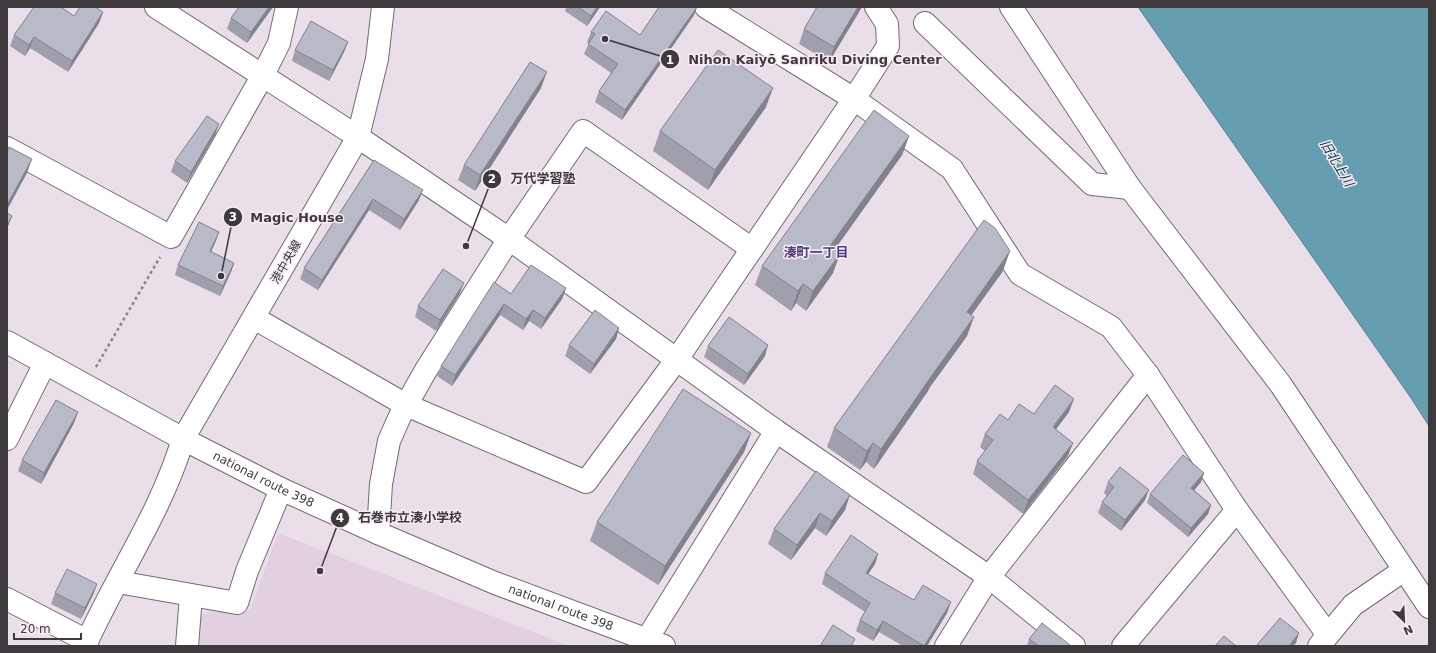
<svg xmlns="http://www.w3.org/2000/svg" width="1436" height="653" viewBox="0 0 1436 653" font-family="'DejaVu Sans','Noto Sans JP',sans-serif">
  <rect width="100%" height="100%" fill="#eadee9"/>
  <!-- built -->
  <polygon fill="#e2cfdf" points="278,533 569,646 193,646 195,619 215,609 250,611"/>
  <!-- water -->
  <polygon fill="#669eb1" stroke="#5a808e" points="1138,7 1429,7 1429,426 1411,398"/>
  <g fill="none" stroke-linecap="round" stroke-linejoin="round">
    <defs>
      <g id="minor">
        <polyline points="156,7 358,137 509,239 776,431 989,577 1074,646"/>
        <polyline points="706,7 854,99 952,169 1020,274 1111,327 1148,375 1237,510 1328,635 1319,646"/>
        <polyline points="1011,7 1130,188 1281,385 1429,607"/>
        <polyline points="925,23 1092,184 1130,188"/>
        <polyline points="7,148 171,237 263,75 279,43 287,7"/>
        <polyline points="254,318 406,405 586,482 677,359 854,99 888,46 887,24 876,7"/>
        <polyline points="7,439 45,363"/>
        <polyline points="378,533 381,484 389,441 400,416 426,370 509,239 583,131 752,249"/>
        <polyline points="118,582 237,603 247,571 281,489"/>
        <polyline points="7,599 87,641"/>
        <polyline points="1328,635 1353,605 1404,570"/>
        <polyline points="647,639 776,431"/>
        <path d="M85,646C116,576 161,513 183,439L358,137L377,59L383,7"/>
        <polyline points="187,646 191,596"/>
        <polyline points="946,646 989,577 1148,375"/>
        <polyline points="1123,646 1237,510"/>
      </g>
      <g id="highway">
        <path id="s1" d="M7,342L183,439L281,489L378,533L495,583L664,646"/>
      </g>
    </defs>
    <!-- minor casing -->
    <use href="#minor" stroke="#756a74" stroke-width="24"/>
    <!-- highway casing -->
    <use href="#highway" stroke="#756a74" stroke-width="24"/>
    <!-- path -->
    <polyline stroke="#8c848c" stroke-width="2.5" stroke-dasharray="3 3" stroke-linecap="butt" points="96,367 160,257"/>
    <!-- minor -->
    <use href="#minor" stroke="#fff" stroke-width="22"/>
    <!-- highway -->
    <use href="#highway" stroke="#fff" stroke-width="22"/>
  </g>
  <!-- wall -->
  <g fill="#9fa0ac">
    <polygon points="273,7 247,43 227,29 231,18"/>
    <polygon points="566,7 600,7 587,26 565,11"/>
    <polygon points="659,7 697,7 694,15 622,120 595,102 599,91 611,73 584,54 589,43 587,42 591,32 640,35"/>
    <polygon points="862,7 829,62 799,44 804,29"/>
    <polygon points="103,12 99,23 68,72 30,48 25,56 10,46 14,35 74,16"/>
    <polygon points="348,42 344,52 329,81 292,61 295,50"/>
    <polygon points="541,88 475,191 458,180 464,165"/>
    <polygon points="766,107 708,190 653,151 660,131"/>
    <polygon points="215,135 187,183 171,172 175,161"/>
    <polygon points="909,136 902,155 834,250 833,273 806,311 796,303 791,311 755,285 762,266"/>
    <polygon points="374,160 419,200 400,230 369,210 318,290 300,279 304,268"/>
    <polygon points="216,241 211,252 234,263 231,272 220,296 175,275 178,265"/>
    <polygon points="1003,271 971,315 967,336 930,387 928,391 874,469 866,462 860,470 827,447 834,428"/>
    <polygon points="566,288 562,299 541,329 529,321 523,330 500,315 452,386 437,376 441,366 511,294"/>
    <polygon points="460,293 436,331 415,317 418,306"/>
    <polygon points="619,328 616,339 590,374 565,356 569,345"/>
    <polygon points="708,346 765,356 744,385 704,357"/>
    <polygon points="1069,412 1056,429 1068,456 1023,514 973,474 977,461 985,451 980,447 985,434 1008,420 1034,414"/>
    <polygon points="74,423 41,484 18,471 22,460"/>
    <polygon points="751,433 744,452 658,585 590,541 597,522"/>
    <polygon points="816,471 845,510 826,536 815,528 791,560 768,544 774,529"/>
    <polygon points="1204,473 1201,482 1194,490 1211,505 1208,514 1188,537 1147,503 1150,494"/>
    <polygon points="1108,482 1145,500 1121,531 1098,513 1102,502 1107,496 1104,493"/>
    <polygon points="878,554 875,564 868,574 914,600 947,613 927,646 903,646 879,632 873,641 856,631 860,620 865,612 822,584 825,573"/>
    <polygon points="97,584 93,595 81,619 51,604 55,593"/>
    <polygon points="1029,639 1070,645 1071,646 1027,646"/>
  </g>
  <!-- shaded-wall -->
  <g fill="#82828c">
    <polygon points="269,7 273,7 247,43 251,32"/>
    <polygon points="597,7 600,7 587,26 591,16"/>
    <polygon points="697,7 694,15 622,120 625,110"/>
    <polygon points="858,7 862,7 829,62 834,47"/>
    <polygon points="103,12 99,23 68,72 72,61"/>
    <polygon points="34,37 30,48 25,56 29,45"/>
    <polygon points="348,42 344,52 329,81 333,70"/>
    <polygon points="547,72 541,88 475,191 480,175"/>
    <polygon points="773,88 766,107 708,190 715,170"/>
    <polygon points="219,124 215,135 187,183 191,172"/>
    <polygon points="909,136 902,155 823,266 830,246"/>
    <polygon points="32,159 27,173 7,210 7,205"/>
    <polygon points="423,190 419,200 400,230 404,219"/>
    <polygon points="373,199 369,210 318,290 322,280"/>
    <polygon points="12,216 7,229 7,225"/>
    <polygon points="219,232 216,241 207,260 210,251"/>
    <polygon points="1010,251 1003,271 960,331 967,312"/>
    <polygon points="840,254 833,273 806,311 813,291"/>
    <polygon points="234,263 231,272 220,296 223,286"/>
    <polygon points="464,283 460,293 436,331 440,320"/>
    <polygon points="803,284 796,303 791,311 798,291"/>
    <polygon points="566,288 562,299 541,329 545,318"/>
    <polygon points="504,304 500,315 452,386 455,375"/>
    <polygon points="533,310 529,321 523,330 526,319"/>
    <polygon points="974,317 967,336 930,387 928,391 874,469 881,449 935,371"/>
    <polygon points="619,328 616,339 590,374 594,364"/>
    <polygon points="768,345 765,356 744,385 748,374"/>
    <polygon points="1074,399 1069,412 1048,440 1053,427"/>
    <polygon points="78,412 74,423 41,484 44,473"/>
    <polygon points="751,433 744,452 658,585 665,566"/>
    <polygon points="873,443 866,462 860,470 867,451"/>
    <polygon points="1073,443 1068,456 1023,514 1028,500"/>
    <polygon points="1204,473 1201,482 1188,498 1191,488"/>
    <polygon points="1149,490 1145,500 1121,531 1125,520"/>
    <polygon points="850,495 845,510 826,536 832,521"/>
    <polygon points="1211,505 1208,514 1188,537 1191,528"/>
    <polygon points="820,513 815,528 791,560 797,545"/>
    <polygon points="878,554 875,564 862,583 866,573"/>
    <polygon points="97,584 93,595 81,619 85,608"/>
    <polygon points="951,602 947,613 927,646 924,646"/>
    <polygon points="883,621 879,632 873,641 877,630"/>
    <polygon points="1299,633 1296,643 1293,646 1289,646"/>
  </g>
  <!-- building -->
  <g fill="#b9bac8" stroke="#82828c">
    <polygon points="34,7 61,7 74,16 80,7 95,7 103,12 72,61 34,37 29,45 14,35"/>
    <polygon points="239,7 269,7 251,32 231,18"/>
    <polygon points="578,7 597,7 591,16"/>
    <polygon points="659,7 697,7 625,110 599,91 618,64 588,44 595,34 591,32 606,11 640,35"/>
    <polygon points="817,7 858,7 834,47 804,29"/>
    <polygon points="311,21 348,42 333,70 295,50"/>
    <polygon points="718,50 773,88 715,170 660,131"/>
    <polygon points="530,62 547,72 480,175 464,165"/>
    <polygon points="874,110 909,136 830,246 840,254 813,291 803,284 798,291 762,266"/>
    <polygon points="207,116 219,124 191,172 175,161"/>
    <polygon points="9,147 32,159 7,205 7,152"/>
    <polygon points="374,160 423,190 404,219 373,199 322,280 304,268"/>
    <polygon points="7,213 12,216 7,225"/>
    <polygon points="984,220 995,228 1010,251 967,312 974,317 935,371 881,449 873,443 867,451 834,428"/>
    <polygon points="199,222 219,232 210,251 234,263 223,286 178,265"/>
    <polygon points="531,265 566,288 545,318 533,310 526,319 504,304 455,375 441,366 494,282 511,294"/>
    <polygon points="443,269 464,283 440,320 418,306"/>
    <polygon points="595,310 619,328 594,364 569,345"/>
    <polygon points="729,317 768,345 748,374 708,346"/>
    <polygon points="1055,385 1074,399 1053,427 1073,443 1028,500 977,461 993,440 985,434 1000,414 1008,420 1019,404 1034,414"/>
    <polygon points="683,389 751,433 665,566 597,522"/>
    <polygon points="56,400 78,412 44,473 22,460"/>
    <polygon points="1183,455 1204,473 1191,488 1211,505 1191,528 1150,494"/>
    <polygon points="1120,467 1149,490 1125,520 1102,502 1114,487 1108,482"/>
    <polygon points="816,471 850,495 832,521 820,513 797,545 774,529"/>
    <polygon points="851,535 878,554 866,573 914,600 923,585 951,602 924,646 883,621 877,630 860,620 870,603 825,573"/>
    <polygon points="67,569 97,584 85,608 55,593"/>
    <polygon points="1280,618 1299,633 1289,646 1256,646"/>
    <polygon points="1042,623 1070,645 1071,646 1039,646 1029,639"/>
    <polygon points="833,625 855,639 851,646 820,646"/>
    <polygon points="1224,636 1236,646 1215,646"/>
  </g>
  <g text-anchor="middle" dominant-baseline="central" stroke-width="3" stroke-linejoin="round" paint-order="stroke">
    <!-- street labels -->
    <g font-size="12" fill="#3d393d" stroke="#f8ebf6">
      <text transform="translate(286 262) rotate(-60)">港中央線</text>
      <text stroke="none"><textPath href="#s1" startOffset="291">national route 398</textPath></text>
      <text stroke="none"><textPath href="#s1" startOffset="615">national route 398</textPath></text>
    </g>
    <!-- water labels -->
    <g font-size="13" font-style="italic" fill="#003342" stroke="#f8ebf6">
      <text transform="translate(1337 163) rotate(59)">旧北上川</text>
    </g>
    <!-- neighbourhood labels -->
    <g font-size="13" font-weight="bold" fill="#473e7c" stroke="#f8ebf6">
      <text x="816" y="252">湊町一丁目</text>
    </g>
  </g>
  <!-- callouts -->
  <path fill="none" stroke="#3d393d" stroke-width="1.5" d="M605 39L670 59M466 246L492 179M221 276L233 217M320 571L340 518"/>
  <g fill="#3d393d" stroke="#f8ebf6" stroke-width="1.5">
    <circle cx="605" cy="39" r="4"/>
    <circle cx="466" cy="246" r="4"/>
    <circle cx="221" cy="276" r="4"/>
    <circle cx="320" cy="571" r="4"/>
    <circle cx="670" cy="59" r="10"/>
    <circle cx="492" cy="179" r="10"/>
    <circle cx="233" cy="217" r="10"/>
    <circle cx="340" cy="518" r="10"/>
  </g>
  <g font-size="12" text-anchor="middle" font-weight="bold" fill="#fff">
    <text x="670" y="64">1</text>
    <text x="492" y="183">2</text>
    <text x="233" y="221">3</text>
    <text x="340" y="522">4</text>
  </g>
  <g font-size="13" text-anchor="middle" font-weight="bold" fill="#3d393d" stroke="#f8ebf6" stroke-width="3" stroke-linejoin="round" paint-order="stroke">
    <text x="815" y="64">Nihon Kaiyō Sanriku Diving Center</text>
    <text x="543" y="183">万代学習塾</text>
    <text x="297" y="222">Magic House</text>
    <text x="410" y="522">石巻市立湊小学校</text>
  </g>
  <!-- border -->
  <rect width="1436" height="653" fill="none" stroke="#3d393d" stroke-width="16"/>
  <!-- north arrow -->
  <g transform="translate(1404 621) rotate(156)" stroke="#f8ebf6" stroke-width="3" paint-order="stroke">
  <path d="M0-3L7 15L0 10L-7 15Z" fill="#3d393d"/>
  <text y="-6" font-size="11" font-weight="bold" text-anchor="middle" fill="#3d393d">N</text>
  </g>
  <!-- scale -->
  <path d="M14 633v6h67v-6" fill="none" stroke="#3d393d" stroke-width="2"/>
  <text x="20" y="633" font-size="12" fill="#3d393d" stroke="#f8ebf6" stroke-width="3" paint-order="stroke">20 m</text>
</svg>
